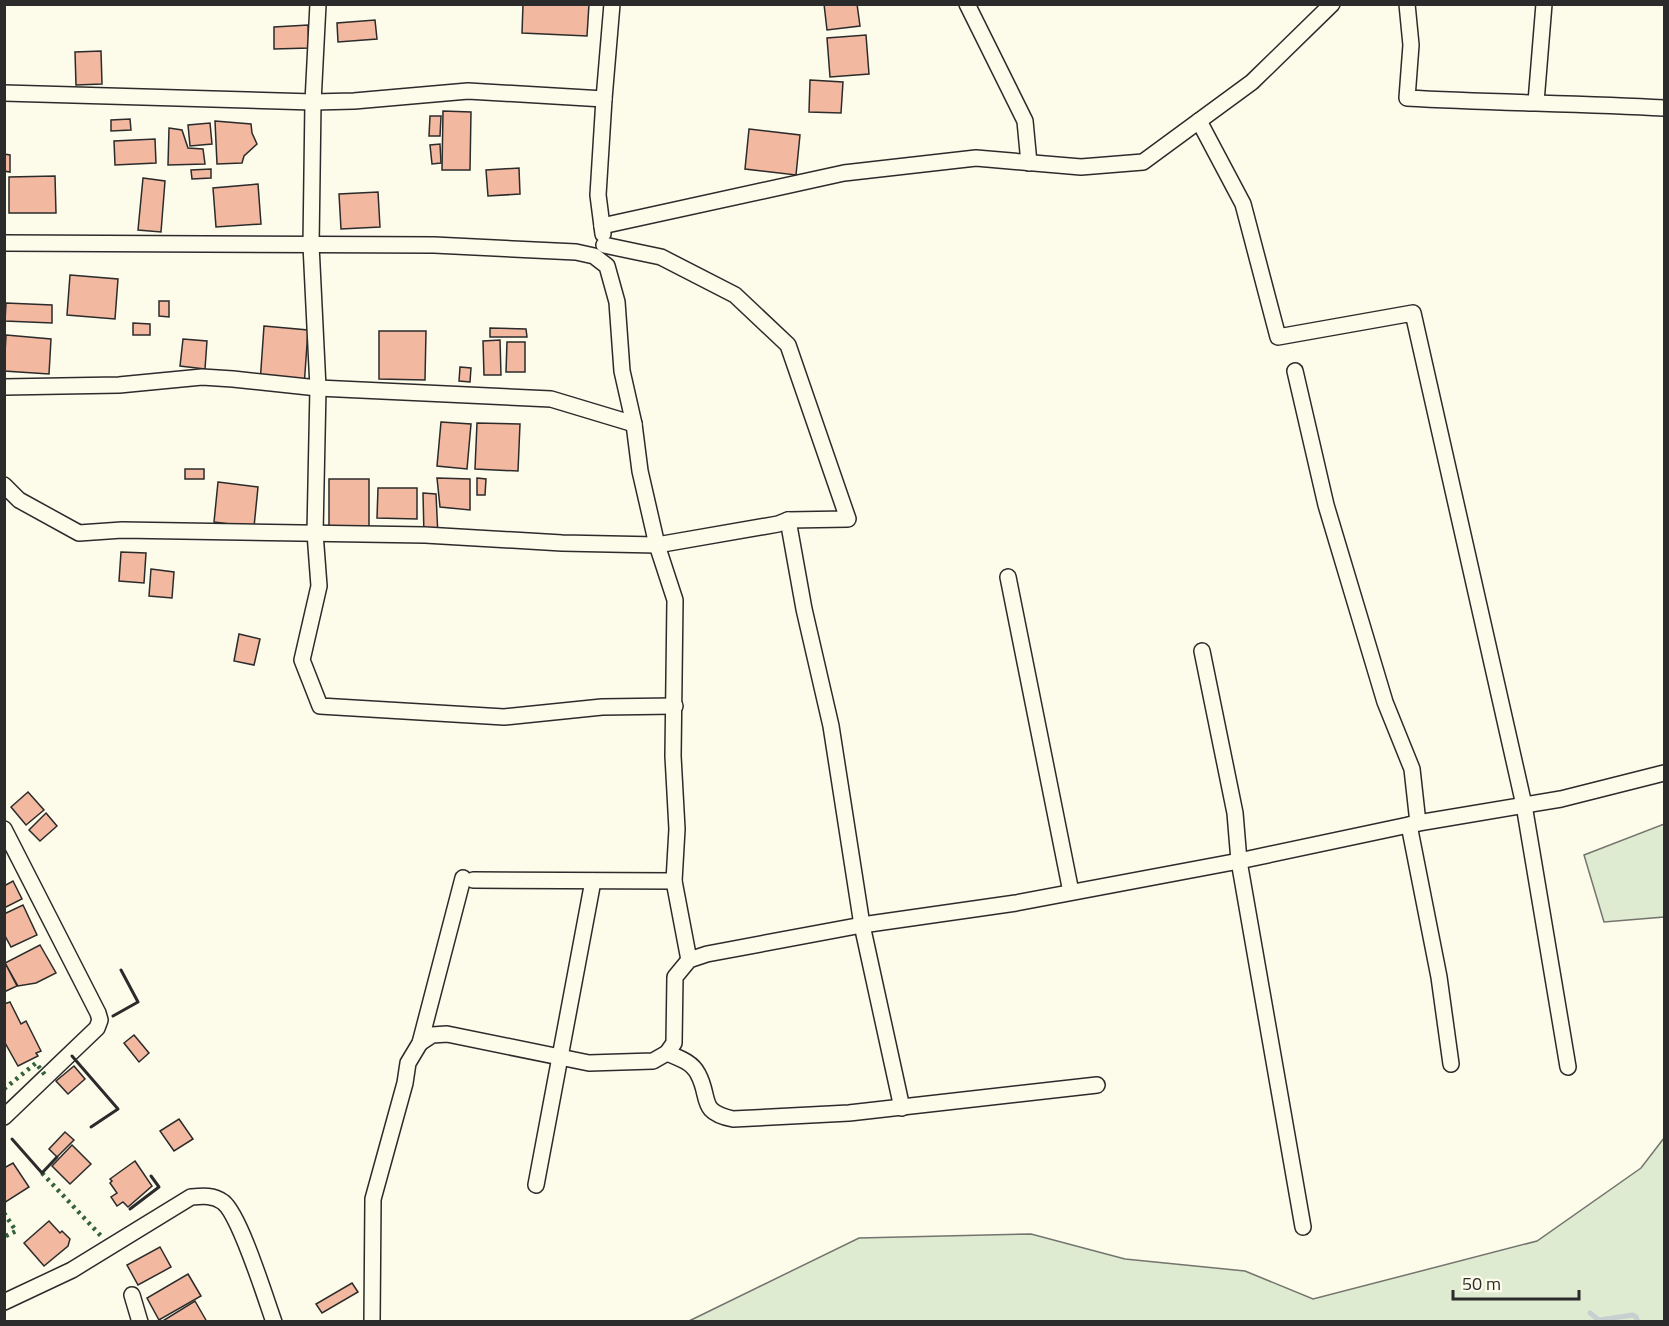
<svg xmlns="http://www.w3.org/2000/svg" width="1669" height="1326" viewBox="0 0 1669 1326" font-family="'Titillium Web',sans-serif">
  <rect width="100%" height="100%" fill="#fdfbea"/>
  <!-- green -->
  <g fill="#deebd1" stroke="#74746e" stroke-width="1.5">
    <polygon points="1664,824 1664,917 1604,922 1584,855"/>
    <polygon points="1664,1138 1664,1321 689,1321 859,1238 1031,1234 1125,1259 1245,1271 1313,1299 1537,1241 1641,1168"/>
  </g>
  <g fill="none" stroke-linecap="round" stroke-linejoin="round">
    <!-- stream -->
    <polyline stroke="#c7d0d0" stroke-width="5" points="1590,1313 1599,1320 1633,1315 1636,1317 1638,1322"/>
  </g>
  <!-- building -->
  <g fill="#f2b8a0" stroke="#2b2b2b" stroke-width="1.5">
    <polygon points="523,4 589,4 587,36 522,33"/>
    <polygon points="824,4 857,4 860,26 827,30"/>
    <polygon points="375,20 377,39 338,42 337,23"/>
    <polygon points="308,25 309,48 274,49 274,27"/>
    <polygon points="866,35 869,74 830,77 827,38"/>
    <polygon points="101,51 102,84 76,85 75,52"/>
    <polygon points="810,80 843,82 841,113 809,112"/>
    <polygon points="443,111 471,112 470,170 442,170"/>
    <polygon points="430,116 441,116 440,136 429,136"/>
    <polygon points="130,119 131,130 111,131 111,120"/>
    <polygon points="215,121 251,124 252,133 257,144 244,156 242,163 217,164"/>
    <polygon points="210,123 212,144 190,146 188,125"/>
    <polygon points="169,128 182,130 188,148 203,149 205,164 168,165"/>
    <polygon points="749,129 800,135 796,175 745,169"/>
    <polygon points="155,139 156,163 115,165 114,141"/>
    <polygon points="440,144 441,163 432,164 430,145"/>
    <polygon points="4,154 10,155 10,172 4,171"/>
    <polygon points="519,168 520,194 488,196 486,170"/>
    <polygon points="211,169 211,178 192,179 191,170"/>
    <polygon points="55,176 56,213 9,213 9,177"/>
    <polygon points="143,178 165,181 161,232 138,230"/>
    <polygon points="258,184 261,224 216,227 213,188"/>
    <polygon points="378,192 380,227 341,229 339,194"/>
    <polygon points="70,275 118,279 115,319 67,315"/>
    <polygon points="159,301 169,301 169,317 159,316"/>
    <polygon points="6,303 52,305 52,323 5,321"/>
    <polygon points="133,323 150,324 150,335 133,335"/>
    <polygon points="264,326 308,330 304,387 260,383"/>
    <polygon points="490,328 526,329 527,337 490,337"/>
    <polygon points="379,331 426,331 425,380 379,379"/>
    <polygon points="6,335 51,339 49,374 4,371"/>
    <polygon points="183,339 207,341 205,369 180,366"/>
    <polygon points="500,340 501,375 484,375 483,341"/>
    <polygon points="507,342 525,342 525,372 506,372"/>
    <polygon points="460,367 471,368 470,382 459,381"/>
    <polygon points="441,422 471,424 467,469 437,466"/>
    <polygon points="477,423 520,424 518,471 475,469"/>
    <rect x="185" y="469" width="19" height="10"/>
    <polygon points="437,478 470,479 470,510 440,507"/>
    <polygon points="477,478 486,479 485,495 477,495"/>
    <rect x="329" y="479" width="40" height="52"/>
    <polygon points="218,482 258,487 254,527 214,522"/>
    <polygon points="378,488 417,488 417,519 377,518"/>
    <polygon points="423,493 436,494 438,536 424,536"/>
    <polygon points="121,552 146,553 144,583 119,581"/>
    <polygon points="151,569 174,572 172,598 149,596"/>
    <polygon points="239,634 260,639 254,665 234,661"/>
    <polygon points="28,792 44,810 26,825 11,807"/>
    <polygon points="46,813 57,826 40,841 29,830"/>
    <polygon points="13,881 22,899 4,908 4,886"/>
    <polygon points="23,905 37,935 11,947 4,934 4,914"/>
    <polygon points="40,945 56,973 36,983 18,986 5,963"/>
    <polygon points="4,961 17,986 4,992"/>
    <polygon points="10,1002 21,1024 26,1021 41,1051 36,1053 38,1056 18,1066 4,1041 4,1004"/>
    <polygon points="134,1035 149,1053 139,1062 124,1043"/>
    <polygon points="74,1066 85,1079 68,1094 56,1081"/>
    <polygon points="179,1119 193,1139 174,1151 160,1131"/>
    <polygon points="65,1132 74,1140 57,1157 49,1149"/>
    <polygon points="72,1145 91,1164 70,1184 52,1166"/>
    <polygon points="135,1161 152,1186 128,1207 123,1202 117,1206 111,1197 117,1193 110,1183 112,1181 110,1179"/>
    <polygon points="13,1163 29,1187 4,1203 4,1168"/>
    <polygon points="49,1221 60,1233 62,1231 70,1239 68,1246 44,1266 24,1243"/>
    <polygon points="160,1247 171,1267 138,1285 127,1265"/>
    <polygon points="188,1274 201,1296 159,1320 147,1298"/>
    <polygon points="352,1283 358,1292 322,1313 316,1304"/>
    <polygon points="195,1301 207,1322 161,1322"/>
  </g>
  <g fill="none" stroke-linecap="round" stroke-linejoin="round">
    <defs>
      <g id="street">
        <polyline points="318,4 313,102 311,245 318,388 315,533 319,586 302,660 320,706 504,717 602,707 675,706"/>
        <polyline points="967,4 1025,121 1029,163"/>
        <path d="M1407,4L1411,45L1407,98C1493,103 1579,103 1664,108"/>
        <polyline points="4,93 313,102 354,101 468,91 604,99"/>
        <polyline points="1536,102 1544,4"/>
        <polyline points="1199,121 1243,204 1278,337 1413,313 1524,805 1568,1067"/>
        <polyline points="602,226 844,173 976,158 1081,167 1143,162 1252,82 1332,4"/>
        <polyline points="603,234 598,195 604,99 612,4"/>
        <polyline points="4,243 434,245 576,252 594,256 607,266 617,302 622,371 634,424 640,471 657,545 675,600 673,756 677,829 674,881 689,960"/>
        <polyline points="1295,371 1326,505 1385,702 1412,769 1418,823"/>
        <polyline points="4,387 119,385 202,377 233,379 318,388 551,399 634,424"/>
        <polyline points="4,485 19,500 79,533 122,530 425,535 562,543 657,545 778,524 788,520 848,519 788,345 735,295 661,257 604,245"/>
        <polyline points="788,520 804,609 831,726 862,925 902,1108"/>
        <polyline points="1008,577 1071,892"/>
        <polyline points="1202,651 1235,813 1239,861 1303,1227"/>
        <polyline points="1409,825 1439,977 1451,1064"/>
        <polyline points="4,829 98,1013 100,1020 97,1028 4,1117"/>
        <polyline points="473,880 674,881"/>
        <polyline points="420,1043 432,1035 447,1034 589,1063 653,1061 667,1053 674,1043 675,977 689,960 707,954 862,925 1016,903 1239,861 1418,823 1561,799 1664,773"/>
        <path d="M667,1053C679,1058 692,1062 698,1074C711,1098 698,1112 733,1119L849,1113L1097,1085"/>
        <polyline points="536,1185 593,881"/>
        <polyline points="132,1295 140,1322"/>
        <path d="M4,1302L72,1270L191,1197C203,1196 213,1195 223,1202C240,1215 265,1297 274,1322"/>
        <polyline points="372,1322 373,1199 405,1083 408,1063 420,1043 463,878"/>
      </g>
    </defs>
    <!-- street casing -->
    <use href="#street" stroke="#2b2b2b" stroke-width="18"/>
    <!-- street -->
    <use href="#street" stroke="#fdfbea" stroke-width="15"/>
    <!-- hedge -->
    <g stroke="#34623c" stroke-width="4.5" stroke-dasharray="3 4.5" stroke-linecap="butt">
      <polyline points="4,1089 36,1063 45,1075"/>
      <polyline points="42,1173 102,1237"/>
      <polyline points="4,1213 16,1231 4,1237"/>
    </g>
    <!-- wall -->
    <g stroke="#2b2b2b" stroke-width="3">
      <polyline points="113,1016 138,1002 121,970"/>
      <polyline points="72,1056 118,1109 91,1127"/>
      <polyline points="12,1139 42,1173 57,1157"/>
      <polyline points="130,1209 159,1187 151,1176"/>
    </g>
  </g>
  <!-- border -->
  <rect width="1669" height="1326" fill="none" stroke="#2b2b2b" stroke-width="12"/>
  <!-- scale -->
  <path d="M1453 1290v9h126v-9" fill="none" stroke="#2b2b2b" stroke-width="3"/>
  <text x="1462" y="1290" font-size="18" fill="#2b2b2b" stroke="#fdfbea" stroke-width="4.5" paint-order="stroke">50 m</text>
</svg>
